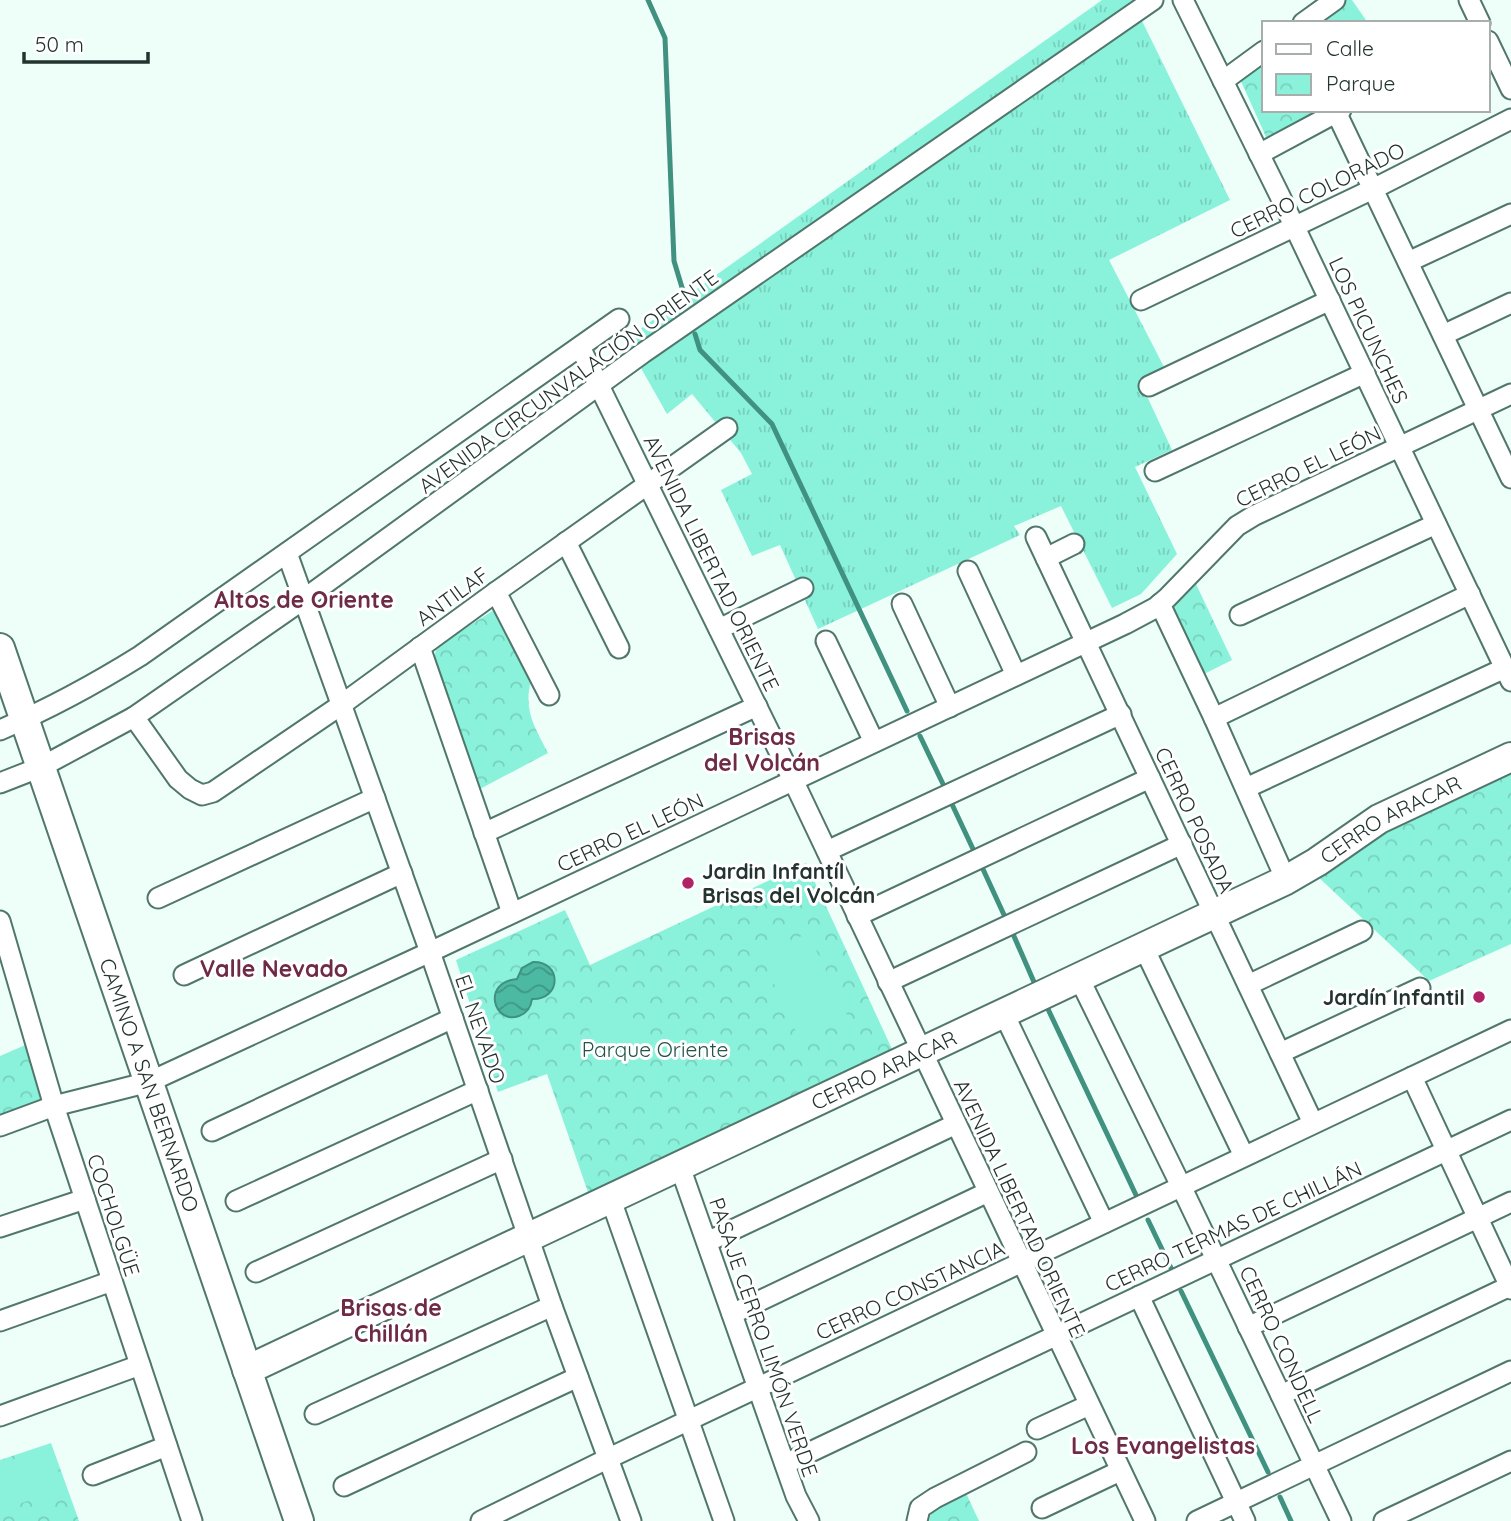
<svg xmlns="http://www.w3.org/2000/svg" width="1511" height="1521" viewBox="0 0 1511 1521" font-family="Quicksand,sans-serif">
  <defs>
    <pattern id="grass-tufts" width="24" height="20" patternUnits="userSpaceOnUse" patternTransform="scale(1.75)"><rect width="24" height="20" fill="#8af2db"/><path d="M3 7l-1-3M5 7V3M7 7l1-3M15 17l-1-3M17 17v-4M19 17l1-3" fill="none" stroke="#77d0bc"/></pattern>
    <pattern id="park-crowns" width="20" height="18" patternUnits="userSpaceOnUse" patternTransform="scale(1.75)"><rect width="20" height="18" fill="#8af2db"/><path d="M2 6a3 3 0 1 1 6 0M12 15a3 3 0 1 1 6 0" fill="none" stroke="#77d0bc"/></pattern>
    <pattern id="water-waves" width="16" height="10" patternUnits="userSpaceOnUse" patternTransform="scale(1.75)"><rect width="16" height="10" fill="#4cb9a3"/><path d="M0 5q4-4 8 0t8 0" fill="none" stroke="#3f9785"/></pattern>
  </defs>
  <rect width="100%" height="100%" fill="#eefef9"/>
  <!-- grass -->
  <polygon fill="url(#grass-tufts)" points="1102,0 1133,0 1143,23 1230,200 1109,260 1164,367 1139,379 1172,450 1135,467 1177,554 1141,594 1112,608 1061,506 1014,526 1020,535 818,629 780,545 752,556 721,490 752,474 741,453 692,394 667,414 625,340"/>
  <!-- park -->
  <g fill="url(#park-crowns)">
    <polygon points="1342,0 1352,0 1368,23 1312,23"/>
    <polygon points="1264,58 1264,110 1321,110 1267,139 1239,77"/>
    <polygon points="1196,584 1232,660 1202,675 1170,606"/>
    <path d="M494,610L531,681C523,710 535,728 548,753L478,790L433,662L437,646Z"/>
    <polygon points="1511,769 1511,944 1429,981 1315,874 1387,825"/>
    <polygon points="806,863 892,1049 589,1195 547,1074 498,1092 456,960 565,910 590,965"/>
    <polygon points="30,1043 47,1102 0,1120 0,1056"/>
    <polygon points="51,1443 79,1521 0,1521 0,1460"/>
    <path d="M965,1491L979,1521H929C932,1503 950,1499 965,1491Z"/>
  </g>
  <!-- garden -->
  <g fill="#8af2db">
    <polygon points="808,933 848,1017 800,1040 761,955"/>
    <polygon points="625,1000 647,1047 606,1066 584,1019"/>
    <polygon points="50,1447 64,1489 0,1510 0,1464"/>
  </g>
  <!-- water -->
  <path fill="url(#water-waves)" stroke="#409180" stroke-width="2" d="M533,962C562,961 562,1000 532,999C531,1007 528,1013 519,1016C494,1025 481,982 517,979L522,968Z"/>
  <g fill="none" stroke-linecap="round" stroke-linejoin="round">
    <!-- stream -->
    <g stroke="#409180" stroke-width="5">
      <polyline points="648,0 665,38 674,261 687,304"/>
      <polyline points="695,334 700,350 772,424 907,711"/>
      <polyline points="920,736 943,784"/>
      <polyline points="950,800 973,849"/>
      <polyline points="982,867 1005,917"/>
      <polyline points="1013,934 1034,982"/>
      <polyline points="1047,1007 1136,1195"/>
      <polyline points="1148,1220 1171,1268"/>
      <polyline points="1181,1291 1268,1472"/>
      <polyline points="1280,1497 1291,1521"/>
    </g>
    <defs>
      <g id="street">
        <polyline points="1183,0 1279,194 1511,681"/>
        <polyline points="1469,0 1480,23"/>
        <polyline points="1303,23 1335,0"/>
        <polyline points="1488,41 1511,89"/>
        <polyline points="1223,81 1264,51"/>
        <polyline points="1337,114 1511,478"/>
        <polyline points="1259,154 1341,110"/>
        <polyline points="1408,262 1511,214"/>
        <polyline points="1141,300 1373,189 1511,119"/>
        <polyline points="1443,335 1511,303"/>
        <polyline points="580,347 793,780 1145,1521"/>
        <polyline points="1149,386 1330,300"/>
        <polyline points="1155,471 1365,373"/>
        <polyline points="1036,537 1313,1123"/>
        <polyline points="566,542 619,648"/>
        <polyline points="287,553 430,952 552,1306 631,1521"/>
        <polyline points="1046,558 1074,544"/>
        <polyline points="968,571 1016,675"/>
        <polyline points="496,592 549,695"/>
        <polyline points="902,604 950,707"/>
        <polyline points="1160,604 1214,718 1286,880"/>
        <polyline points="1240,615 1436,524"/>
        <polyline points="719,629 803,588"/>
        <polyline points="826,641 874,742"/>
        <polyline points="420,647 512,913"/>
        <polyline points="134,717 178,779 190,789 202,795 213,792 341,705 496,592 727,428"/>
        <polyline points="1214,718 1470,594"/>
        <path d="M0,730C49,709 95,684 140,656L619,319"/>
        <polyline points="0,783 41,767 134,717 304,599 643,353 1153,0"/>
        <polyline points="1246,788 1505,668"/>
        <polyline points="484,833 757,706"/>
        <polyline points="827,851 1121,714"/>
        <polyline points="158,898 375,798"/>
        <polyline points="857,916 1150,778"/>
        <polyline points="0,921 54,1106 192,1521"/>
        <polyline points="1144,948 1244,1156"/>
        <polyline points="184,975 402,873"/>
        <polyline points="1079,978 1181,1186 1341,1521"/>
        <polyline points="888,982 1182,844"/>
        <polyline points="1248,985 1362,931"/>
        <polyline points="1004,1014 1104,1223"/>
        <polyline points="1280,1053 1420,988"/>
        <polyline points="1412,1077 1511,1289"/>
        <polyline points="0,1126 54,1106 149,1082 430,952 1125,624 1155,608 1167,598 1237,526 1255,515 1511,394"/>
        <polyline points="212,1131 453,1018"/>
        <polyline points="680,1167 796,1496 809,1521"/>
        <polyline points="611,1200 724,1521"/>
        <polyline points="236,1201 478,1090"/>
        <polyline points="0,1227 85,1199"/>
        <polyline points="707,1242 956,1124"/>
        <polyline points="256,1272 502,1159"/>
        <polyline points="1139,1296 1245,1521"/>
        <polyline points="732,1314 988,1192"/>
        <polyline points="0,1321 112,1281"/>
        <polyline points="1248,1327 1511,1202"/>
        <polyline points="1281,1395 1510,1286"/>
        <polyline points="315,1414 552,1306"/>
        <polyline points="0,1416 140,1365"/>
        <polyline points="1037,1429 1089,1405"/>
        <polyline points="785,1464 1511,1120"/>
        <polyline points="93,1475 167,1446"/>
        <polyline points="344,1486 578,1377"/>
        <polyline points="1042,1508 1120,1471"/>
        <polyline points="481,1521 607,1459 1511,1030"/>
        <polyline points="917,1521 920,1508 935,1498 1026,1452"/>
        <polyline points="1197,1521 1511,1371"/>
        <polyline points="1384,1521 1511,1461"/>
      </g>
      <g id="secondary">
        <path id="s1" d="M0,648L299,1521"/>
        <path id="s2" d="M247,1370L1286,880L1317,862L1379,819L1511,757"/>
      </g>
    </defs>
    <!-- street casing -->
    <use href="#street" stroke="#51776d" stroke-width="23"/>
    <!-- secondary casing -->
    <use href="#secondary" stroke="#51776d" stroke-width="32"/>
    <!-- street -->
    <use href="#street" stroke="#fff" stroke-width="19"/>
    <!-- secondary -->
    <use href="#secondary" stroke="#fff" stroke-width="28"/>
  </g>
  <!-- markers -->
  <g fill="#ae2465" stroke="#fff" stroke-width="2.5">
    <circle cx="688" cy="883" r="7"/>
    <circle cx="1479" cy="997" r="7"/>
  </g>
  <g text-anchor="middle" dominant-baseline="central" stroke-width="6" stroke-linejoin="round" paint-order="stroke">
    <!-- street labels -->
    <g font-size="21" fill="#233430" stroke="#fff">
      <text transform="translate(1317 190) rotate(-26)">CERRO COLORADO</text>
      <text transform="translate(1369 330) rotate(65)">LOS PICUNCHES</text>
      <text transform="translate(568 381) rotate(-36)">AVENIDA CIRCUNVALACIÓN ORIENTE</text>
      <text transform="translate(1308 466) rotate(-26)">CERRO EL LEÓN</text>
      <text transform="translate(712 563) rotate(64)">AVENIDA LIBERTAD ORIENTE</text>
      <text transform="translate(452 596) rotate(-36)">ANTILAF</text>
      <text transform="translate(1195 820) rotate(65)">CERRO POSADA</text>
      <text stroke="none"><textPath href="#s2" startOffset="1270">CERRO ARACAR</textPath></text>
      <text transform="translate(630 832) rotate(-25)">CERRO EL LEÓN</text>
      <text transform="translate(481 1029) rotate(71)">EL NEVADO</text>
      <text stroke="none"><textPath href="#s2" startOffset="704">CERRO ARACAR</textPath></text>
      <text stroke="none"><textPath href="#s1" startOffset="462">CAMINO A SAN BERNARDO</textPath></text>
      <text transform="translate(1020 1208) rotate(65)">AVENIDA LIBERTAD ORIENTE</text>
      <text transform="translate(114 1215) rotate(72)">COCHOLGÜE</text>
      <text transform="translate(1233 1226) rotate(-25)">CERRO TERMAS DE CHILLÁN</text>
      <text transform="translate(910 1290) rotate(-25)">CERRO CONSTANCIA</text>
      <text transform="translate(764 1337) rotate(71)">PASAJE CERRO LIMÓN VERDE</text>
      <text transform="translate(1282 1344) rotate(65)">CERRO CONDELL</text>
    </g>
    <!-- poi labels -->
    <g font-size="21" font-weight="bold" fill="#233430" stroke="#fff" text-anchor="start">
      <text x="702" y="871">Jardin Infantíl<tspan x="702" dy="24">Brisas del Volcán</tspan></text>
      <text x="1465" y="997" text-anchor="end">Jardín Infantil</text>
    </g>
    <!-- park labels -->
    <g font-size="21" fill="#255349" stroke="#fff">
      <text x="655" y="1049">Parque Oriente</text>
    </g>
    <!-- neighbourhood labels -->
    <g font-size="23" font-weight="bold" fill="#6e2b45" stroke="#fff">
      <text x="304" y="599">Altos de Oriente</text>
      <text x="762" y="736">Brisas<tspan x="762" dy="26">del Volcán</tspan></text>
      <text x="274" y="968">Valle Nevado</text>
      <text x="391" y="1307">Brisas de<tspan x="391" dy="26">Chillán</tspan></text>
      <text x="1163" y="1445">Los Evangelistas</text>
    </g>
  </g>
  <!-- legend -->
  <rect x="1262" y="21" width="228" height="91" fill="#ffffff" stroke="#a7aeac" stroke-width="2"/>
  <rect x="1276" y="44" width="35" height="10" fill="#ffffff" stroke="#a7aeac" stroke-width="2"/>
  <text x="1326" y="56" font-size="21" fill="#233430">Calle</text>
  <rect x="1276" y="74" width="35" height="21" fill="url(#park-crowns)" stroke="#a7aeac" stroke-width="2"/>
  <text x="1326" y="91" font-size="21" fill="#233430">Parque</text>
  <!-- scale -->
  <path d="M24 52v10h124v-10" fill="none" stroke="#233430" stroke-width="3.5"/>
  <text x="35" y="52" font-size="21" fill="#233430" stroke="#ffffff" stroke-width="5" paint-order="stroke">50 m</text>
</svg>
